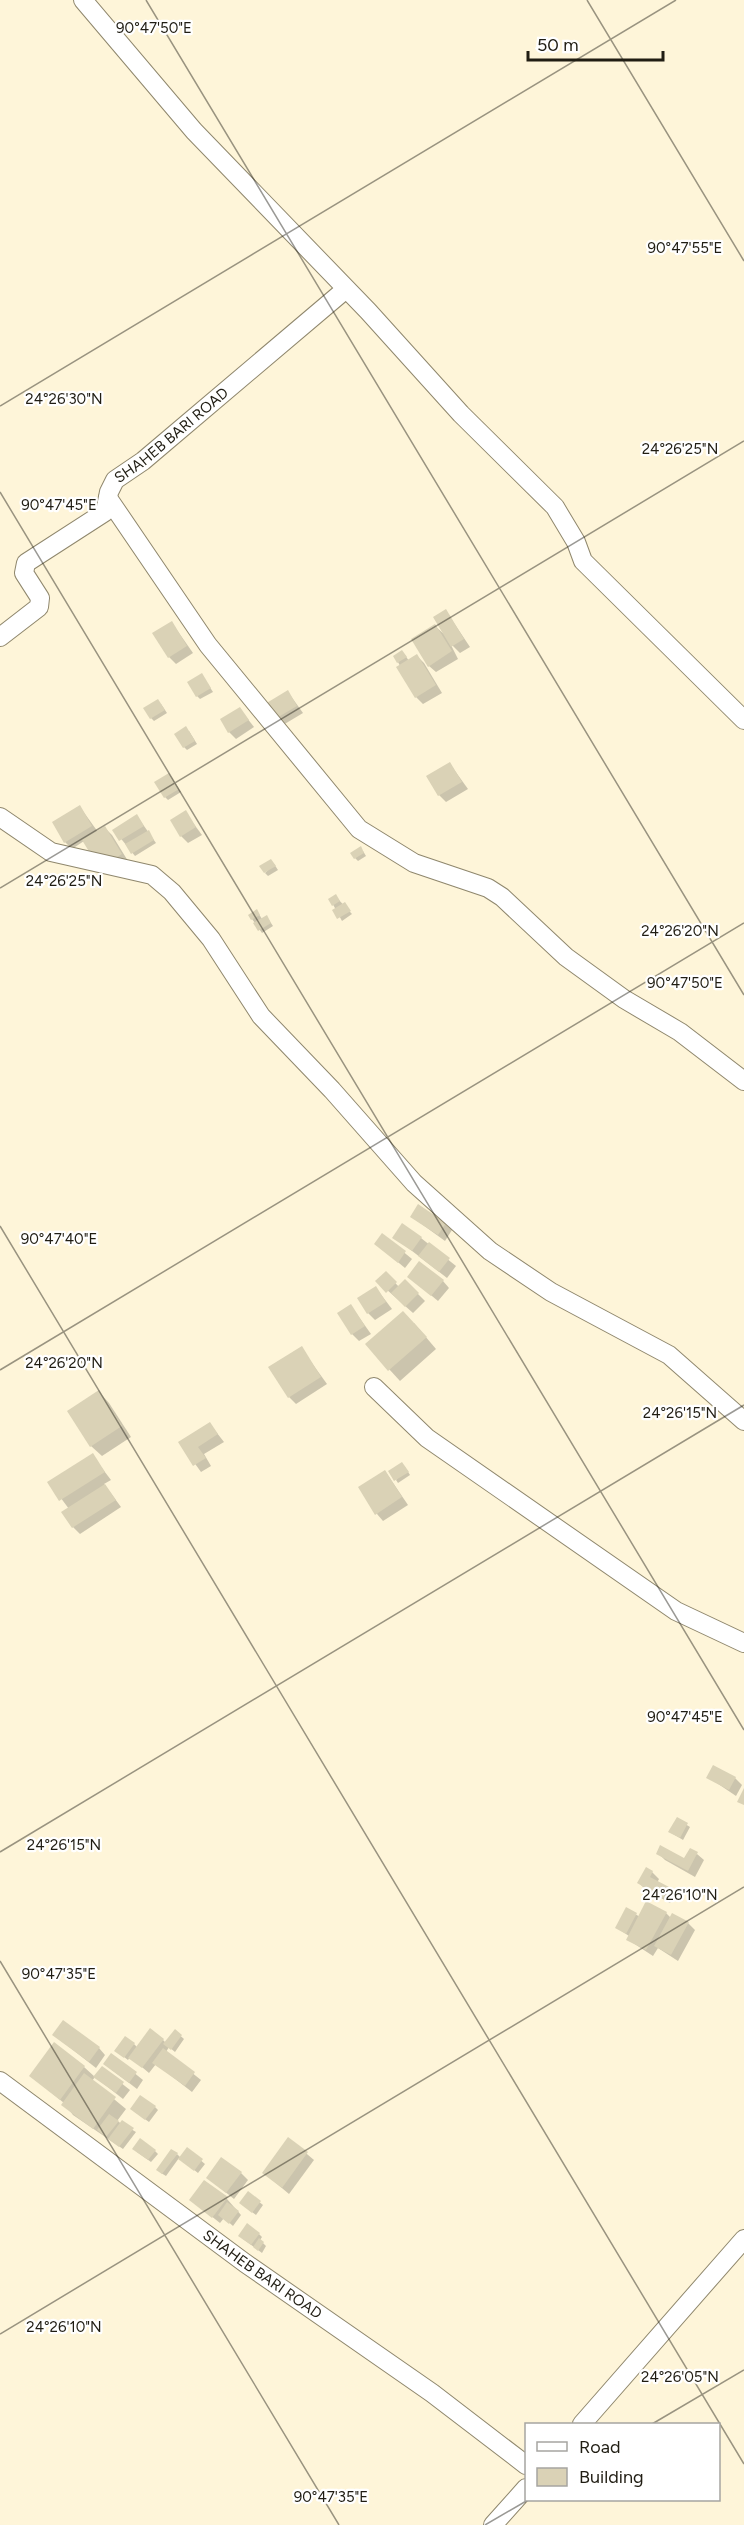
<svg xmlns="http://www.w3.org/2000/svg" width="744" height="2525" viewBox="0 0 744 2525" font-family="Figtree,sans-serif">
  <rect width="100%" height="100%" fill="#fef5d9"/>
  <!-- shadow -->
  <g fill="#0003">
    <polygon points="446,611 470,647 460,653 450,643 458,659 436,672 429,666 435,626 445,635"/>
    <polygon points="172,623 193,653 176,664 169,657"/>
    <polygon points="405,655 409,661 417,656 424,663 442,693 423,704 416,697 398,662"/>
    <polygon points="204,678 213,692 200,699 197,696"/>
    <polygon points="288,692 303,713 283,725 276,719"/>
    <polygon points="161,704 167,713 154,721 151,718"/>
    <polygon points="240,709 254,727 236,739 229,732"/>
    <polygon points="189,731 197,744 187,750 184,747"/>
    <polygon points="450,764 468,789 446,802 439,795"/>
    <polygon points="172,778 181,792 168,800 165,797"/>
    <polygon points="80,807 98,832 105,828 112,835 128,861 107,874 84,841 72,849 65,842"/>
    <polygon points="185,812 202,835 188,843 181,836"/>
    <polygon points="137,816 156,843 135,856 114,830"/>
    <polygon points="363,851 366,856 358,861 355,858"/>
    <polygon points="274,864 278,870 268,876 265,873"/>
    <polygon points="330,899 338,899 352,914 342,921"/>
    <polygon points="257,911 262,919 269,920 273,926 262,933 252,919"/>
    <polygon points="412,1217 445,1224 452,1230 445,1241"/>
    <polygon points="383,1235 412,1259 405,1268 376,1244"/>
    <polygon points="394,1237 421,1238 456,1266 447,1278"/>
    <polygon points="386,1273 399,1287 405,1281 425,1301 413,1313 377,1281"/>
    <polygon points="409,1277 443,1281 449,1288 438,1301"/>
    <polygon points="376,1288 392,1309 375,1320 368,1313"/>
    <polygon points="351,1306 371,1334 359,1341 352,1334"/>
    <polygon points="414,1323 436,1349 400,1381 367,1345"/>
    <polygon points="301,1348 327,1384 296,1404 289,1397"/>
    <polygon points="99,1392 109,1403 131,1437 102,1456 91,1446"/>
    <polygon points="210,1424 224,1442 204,1454 211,1466 201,1472 180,1443"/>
    <polygon points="92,1455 111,1480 104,1484 121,1507 80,1534 73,1527 69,1509 49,1482"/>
    <polygon points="405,1467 410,1475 398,1483 396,1480"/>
    <polygon points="385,1471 408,1505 383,1521 377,1514"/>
    <polygon points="708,1777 735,1778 742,1785 736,1796"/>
    <polygon points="677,1819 690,1827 683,1840 670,1832"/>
    <polygon points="658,1853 685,1860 697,1854 704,1860 695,1877 665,1860"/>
    <polygon points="652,1872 659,1879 657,1883 675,1895 670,1903 646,1890 639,1883"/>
    <polygon points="627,1909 640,1917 666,1913 671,1918 688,1923 695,1930 678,1961 658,1948 653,1956 627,1939 629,1936 617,1928"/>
    <polygon points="175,2031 184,2039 175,2052 169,2047 166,2052 201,2080 192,2092 156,2064 149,2073 130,2057 128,2060 119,2053 134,2044 138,2048 163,2040 166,2043"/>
    <polygon points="54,2035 99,2048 105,2055 96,2068"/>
    <polygon points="112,2055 143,2080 137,2089 112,2070"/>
    <polygon points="84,2067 95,2077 92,2081 126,2109 117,2121 136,2132 123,2149 73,2115 64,2103 31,2076"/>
    <polygon points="102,2068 130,2090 123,2099 95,2077"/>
    <polygon points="155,2107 158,2110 149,2122 135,2112"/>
    <polygon points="289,2139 314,2160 289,2194 264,2173"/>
    <polygon points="187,2149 205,2164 198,2173 179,2158 166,2176 161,2173 177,2154 181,2158"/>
    <polygon points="155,2151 158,2154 151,2162 137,2152"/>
    <polygon points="241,2173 248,2180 234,2199 208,2178"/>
    <polygon points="248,2193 263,2205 256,2215 244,2206"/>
    <polygon points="227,2199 241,2215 233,2226 224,2218 220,2223 191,2200"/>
    <polygon points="259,2234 262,2237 260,2240 266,2246 262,2253 243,2239"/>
  </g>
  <!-- building -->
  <g fill="#dad2b6">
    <polygon points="446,609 464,639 451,647 433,617"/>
    <polygon points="172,621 187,646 168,658 152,633"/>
    <polygon points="435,624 452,651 428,667 411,639"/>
    <polygon points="402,650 407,657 397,663 393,656"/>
    <polygon points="417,654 436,685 415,698 396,667"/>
    <polygon points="202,673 211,688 196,697 187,682"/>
    <polygon points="288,690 297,706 275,719 265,704"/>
    <polygon points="158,699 165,710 150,719 143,708"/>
    <polygon points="240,707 249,720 228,733 220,719"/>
    <polygon points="186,726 195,741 183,748 174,734"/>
    <polygon points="450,762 462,782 438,796 426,776"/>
    <polygon points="169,773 179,789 164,798 154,782"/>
    <polygon points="80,805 92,826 64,843 52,822"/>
    <polygon points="186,810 196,827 180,837 170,820"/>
    <polygon points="137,814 144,826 119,841 112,830"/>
    <polygon points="105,826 122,854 99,868 82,840"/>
    <polygon points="149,830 154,840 131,854 125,844"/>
    <polygon points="361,846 364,853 354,859 350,853"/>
    <polygon points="271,859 276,866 264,873 259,866"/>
    <polygon points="336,894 340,901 332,906 328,899"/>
    <polygon points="345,902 351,911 337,919 332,910"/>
    <polygon points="257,909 260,915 251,920 248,915"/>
    <polygon points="267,915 271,923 258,931 253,923"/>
    <polygon points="418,1204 446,1223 438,1235 410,1217"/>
    <polygon points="402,1223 422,1237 412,1251 392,1238"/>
    <polygon points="382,1233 406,1251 398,1263 374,1244"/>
    <polygon points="429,1242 450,1258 439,1272 418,1256"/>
    <polygon points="419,1261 444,1280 431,1296 407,1277"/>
    <polygon points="386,1271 397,1282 386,1293 375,1281"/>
    <polygon points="405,1279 419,1293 405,1307 391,1293"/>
    <polygon points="376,1286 386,1302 367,1314 357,1298"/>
    <polygon points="351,1304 365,1326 351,1335 337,1313"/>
    <polygon points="403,1311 427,1337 388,1371 365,1344"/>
    <polygon points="302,1346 321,1377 288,1398 268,1367"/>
    <polygon points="99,1390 122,1426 90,1447 67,1411"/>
    <polygon points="210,1422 218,1434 198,1447 206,1458 193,1466 178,1442"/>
    <polygon points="93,1453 105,1472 59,1501 47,1482"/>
    <polygon points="402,1462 409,1472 394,1481 388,1471"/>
    <polygon points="385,1470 402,1497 375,1515 358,1487"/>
    <polygon points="105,1484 116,1500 72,1528 61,1512"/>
    <polygon points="713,1765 736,1777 729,1790 706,1778"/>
    <polygon points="744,1788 744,1805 737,1802"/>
    <polygon points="677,1817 688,1823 680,1838 668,1832"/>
    <polygon points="660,1845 684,1858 690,1848 698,1852 688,1871 656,1854"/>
    <polygon points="646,1867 653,1871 650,1877 669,1887 663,1898 637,1883"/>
    <polygon points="646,1901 667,1912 646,1950 626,1940"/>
    <polygon points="626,1907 637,1913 626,1934 615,1928"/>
    <polygon points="672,1913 689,1922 671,1955 654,1946"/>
    <polygon points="63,2020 100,2047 89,2062 52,2035"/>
    <polygon points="150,2028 164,2039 142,2068 128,2058"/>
    <polygon points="175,2029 182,2035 171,2050 163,2044"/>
    <polygon points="125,2036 135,2043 124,2058 114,2051"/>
    <polygon points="54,2042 85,2066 60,2100 29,2076"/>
    <polygon points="163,2048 195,2072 185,2086 152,2063"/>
    <polygon points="111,2053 137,2072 129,2083 103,2064"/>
    <polygon points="102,2066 124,2082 116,2093 93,2077"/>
    <polygon points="84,2073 116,2097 93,2129 61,2105"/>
    <polygon points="140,2095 156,2106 145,2120 130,2109"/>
    <polygon points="109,2114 119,2121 106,2137 97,2130"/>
    <polygon points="122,2120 134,2128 119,2147 108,2139"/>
    <polygon points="288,2137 308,2152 282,2188 262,2173"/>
    <polygon points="140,2138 156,2150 148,2160 132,2149"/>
    <polygon points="187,2147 203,2159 194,2171 178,2159"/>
    <polygon points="171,2149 178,2153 162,2174 156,2170"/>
    <polygon points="221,2157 242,2172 226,2193 206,2178"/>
    <polygon points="204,2180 228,2197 212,2218 189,2200"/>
    <polygon points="248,2191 261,2201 252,2213 239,2203"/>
    <polygon points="227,2202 239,2211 229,2224 218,2215"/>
    <polygon points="247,2223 260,2233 251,2245 238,2236"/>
    <polygon points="259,2238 264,2242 258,2251 253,2247"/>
  </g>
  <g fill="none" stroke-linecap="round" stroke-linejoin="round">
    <defs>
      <g id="minor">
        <polyline points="83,0 194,131 368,311 461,414 555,507 576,542 583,561 744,720"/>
        <polyline points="108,498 208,645 359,829 414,863 488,888 502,897 566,957 624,999 680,1032 744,1081"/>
        <path id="s1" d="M0,637L39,607L40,598L24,573L26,563L105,512L109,492L115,480L143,461L346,289"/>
        <polyline points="0,817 51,852 152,875 172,892 211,939 261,1016 332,1090 414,1183 490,1251 551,1292 669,1355 744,1421"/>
        <polyline points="374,1387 427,1438 676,1611 744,1643"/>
        <path id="s2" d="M0,2081L245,2263L432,2393L526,2465"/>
        <polyline points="582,2424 744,2239"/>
        <polyline points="493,2525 526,2488"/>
      </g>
    </defs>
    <!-- minor casing -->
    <use href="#minor" stroke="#8f876d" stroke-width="20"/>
    <!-- minor -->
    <use href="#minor" stroke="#fff" stroke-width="18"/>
  </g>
  <!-- ticks -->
  <path fill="none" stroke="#201d13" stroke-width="1.5" stroke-opacity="0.45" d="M146,0L744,995M587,0L744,261M0,406L676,0M0,492L744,1730M0,888L744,441M0,1226L744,2464M0,1370L744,923M0,1852L744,1405M0,1961L339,2525M0,2334L744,1887M652,2424L744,2370M485,2525L528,2500"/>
  <g text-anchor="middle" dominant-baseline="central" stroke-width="4.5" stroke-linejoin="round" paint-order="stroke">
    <!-- street labels -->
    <g font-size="15" fill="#201d13" stroke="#fff">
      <text stroke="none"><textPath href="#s1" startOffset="298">SHAHEB BARI ROAD</textPath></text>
      <text stroke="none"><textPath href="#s2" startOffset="326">SHAHEB BARI ROAD</textPath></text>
    </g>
  </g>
  <g font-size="15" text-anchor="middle" fill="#201d13" stroke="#fff" stroke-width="4.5" stroke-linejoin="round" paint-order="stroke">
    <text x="154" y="33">90°47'50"E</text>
    <text x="685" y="253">90°47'55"E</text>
    <text x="64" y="404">24°26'30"N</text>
    <text x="680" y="454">24°26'25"N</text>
    <text x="59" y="510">90°47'45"E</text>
    <text x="64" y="886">24°26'25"N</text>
    <text x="680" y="936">24°26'20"N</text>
    <text x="685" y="988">90°47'50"E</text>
    <text x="59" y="1244">90°47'40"E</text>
    <text x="64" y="1368">24°26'20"N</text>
    <text x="680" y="1418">24°26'15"N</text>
    <text x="685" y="1722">90°47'45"E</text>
    <text x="64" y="1850">24°26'15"N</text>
    <text x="680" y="1900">24°26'10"N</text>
    <text x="59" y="1979">90°47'35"E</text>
    <text x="64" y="2332">24°26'10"N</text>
    <text x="680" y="2382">24°26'05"N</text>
    <text x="331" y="2502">90°47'35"E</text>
  </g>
  <!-- legend -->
  <rect x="525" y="2423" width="195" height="78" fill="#ffffff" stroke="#a6a5a1" stroke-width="1.5"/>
  <rect x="537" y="2442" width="30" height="9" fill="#ffffff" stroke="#a6a5a1" stroke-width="1.5"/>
  <text x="579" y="2453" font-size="18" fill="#201d13">Road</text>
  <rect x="537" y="2468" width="30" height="18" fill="#dad2b6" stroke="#a6a5a1" stroke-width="1.5"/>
  <text x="579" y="2483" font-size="18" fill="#201d13">Building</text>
  <!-- scale -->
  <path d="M528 51v9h135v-9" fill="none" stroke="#201d13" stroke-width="3"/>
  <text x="537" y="51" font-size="18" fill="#201d13" stroke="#ffffff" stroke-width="4.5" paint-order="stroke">50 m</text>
</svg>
